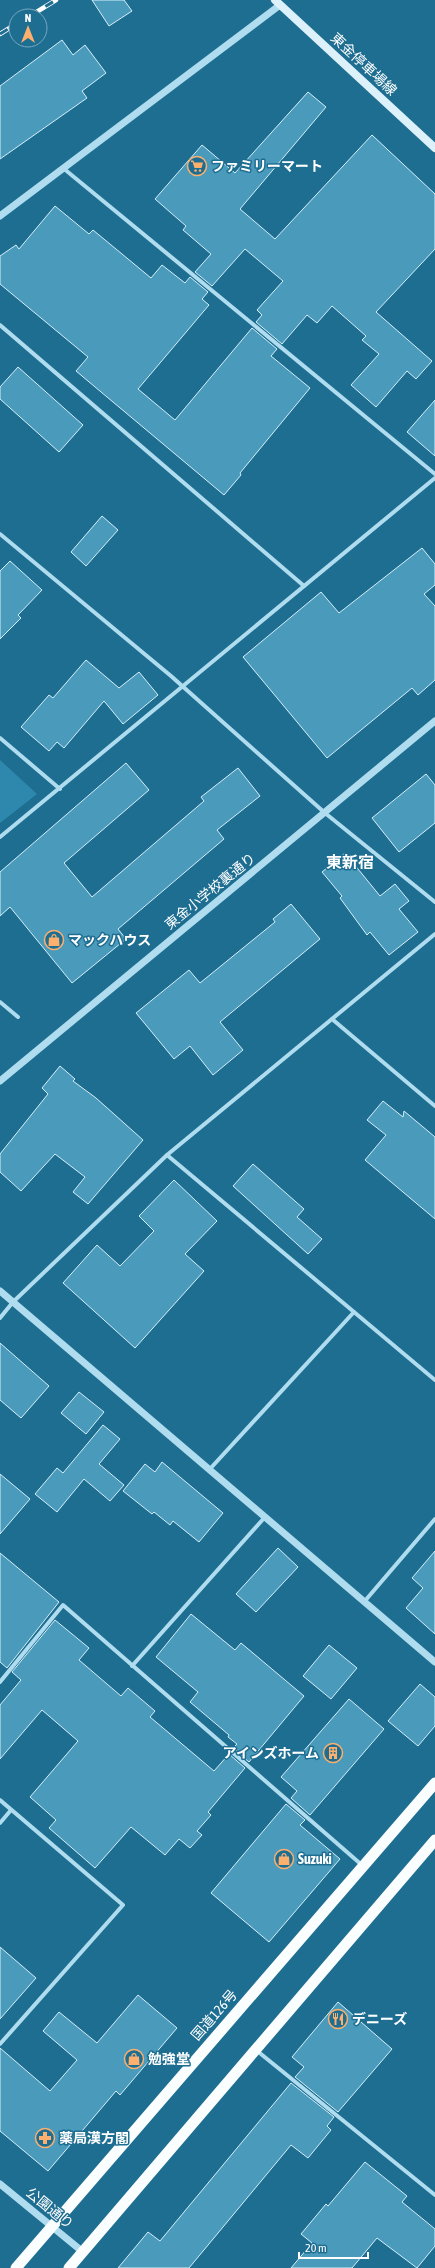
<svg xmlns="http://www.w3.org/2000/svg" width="435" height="2268" viewBox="0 0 435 2268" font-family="'Asap Condensed','Noto Sans JP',sans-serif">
  <rect width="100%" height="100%" fill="#1e6e92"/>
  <!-- green -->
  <polygon fill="#2e88ae" points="0,760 37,794 0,823"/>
  <!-- building -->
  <g fill="#4a9abb" stroke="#d5effa">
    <polygon points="92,0 124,0 132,11 109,26"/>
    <polygon points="62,40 73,55 85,45 106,73 82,91 87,98 0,159 0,86"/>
    <polygon points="308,92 326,107 240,209 275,239 372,135 435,194 435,249 376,312 432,361 416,379 407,371 376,407 351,385 379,354 362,340 366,336 332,306 317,323 307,315 282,344 256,322 262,315 257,310 283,281 245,249 212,286 195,272 211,254 183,230 186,226 155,199 202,145 235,173"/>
    <polygon points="55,206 89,234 93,230 151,278 162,265 185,283 190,277 208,292 202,299 209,305 138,389 175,420 252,328 277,349 271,356 310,388 240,473 241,475 224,495 76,371 88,357 0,284 0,256 16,245 19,249"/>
    <polygon points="18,367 83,425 59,452 0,399 0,387"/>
    <polygon points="435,400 435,456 407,432"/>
    <polygon points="102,516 118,530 86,566 71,552"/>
    <polygon points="422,548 435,564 435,585 424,594 435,606 435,680 418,695 412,688 327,758 243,657 321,592 339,613"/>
    <polygon points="10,561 42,590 18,615 21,618 0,639 0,571"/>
    <polygon points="86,660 119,688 139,672 158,695 123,724 104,701 64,748 57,742 49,751 21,727 49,695 53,698"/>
    <polygon points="126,763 149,790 64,863 92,897 204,801 201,797 238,768 260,796 217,830 224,839 118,929 126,939 72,983 10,907 0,916 0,872"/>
    <polygon points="426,774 435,785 435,823 399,852 372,818"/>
    <polygon points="345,853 380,896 395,884 409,901 399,909 418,932 389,955 370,932 367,935 340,898 342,896 322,872"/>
    <polygon points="291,904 320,939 220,1022 243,1050 213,1075 190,1046 174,1059 136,1013 189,970 200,983 275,922 273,919"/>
    <polygon points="60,1066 75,1079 73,1081 96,1098 143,1140 88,1204 73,1192 85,1177 55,1154 21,1191 0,1172 0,1154 48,1094 42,1088"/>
    <polygon points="383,1101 403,1117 404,1111 435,1137 435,1219 365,1160 386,1135 367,1120"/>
    <polygon points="253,1164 304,1209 297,1217 322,1239 308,1254 233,1186"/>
    <polygon points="174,1180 217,1221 185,1254 204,1271 135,1348 63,1283 97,1245 120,1266 154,1231 139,1216"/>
    <polygon points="0,1343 49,1386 21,1418 0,1400"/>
    <polygon points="79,1392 104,1412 86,1434 61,1413"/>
    <polygon points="103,1425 120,1439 99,1464 124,1485 110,1501 84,1479 57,1512 35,1494 57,1468 63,1473"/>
    <polygon points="162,1462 223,1513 199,1542 173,1521 170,1525 154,1512 152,1514 123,1491 145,1464 155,1472"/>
    <polygon points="0,1474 30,1499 0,1534"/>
    <polygon points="278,1548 298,1567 256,1612 236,1594"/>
    <polygon points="435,1551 435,1634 406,1608 423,1588 412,1578"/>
    <polygon points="0,1553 59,1602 7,1668 0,1662"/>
    <polygon points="191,1614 235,1650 241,1643 304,1696 249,1762 233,1748 237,1744 228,1737 229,1735 190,1702 198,1692 156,1657"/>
    <polygon points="55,1620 89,1648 79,1660 121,1696 128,1688 155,1711 150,1717 214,1771 229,1754 245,1768 208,1812 211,1815 197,1831 202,1835 190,1848 179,1839 165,1855 131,1827 95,1868 49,1828 56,1820 30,1797 78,1741 42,1710 0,1759 0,1705 21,1680 12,1672"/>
    <polygon points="329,1645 357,1668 331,1699 303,1676"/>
    <polygon points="420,1684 435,1697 435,1726 418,1746 388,1721"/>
    <polygon points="349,1699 384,1729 310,1815 291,1798 297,1791 281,1777"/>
    <polygon points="286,1804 305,1820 300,1825 340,1859 269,1942 211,1893"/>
    <polygon points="0,1947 36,1978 0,2019"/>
    <polygon points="138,1995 177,2028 120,2095 116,2091 48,2171 0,2131 0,2048 50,2091 77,2060 43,2031 59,2012 97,2043"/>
    <polygon points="338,2002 392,2049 338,2112 295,2077 304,2067 292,2057"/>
    <polygon points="291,2083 334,2117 327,2126 331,2130 308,2158 291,2145 189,2268 118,2268 148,2232 160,2241"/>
    <polygon points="365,2162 407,2196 402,2202 435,2229 435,2246 417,2268 377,2238 352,2268 291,2268 312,2243 301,2234 326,2204 328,2206"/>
  </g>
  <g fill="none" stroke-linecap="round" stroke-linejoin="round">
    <!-- minor -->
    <g stroke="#afdcee" stroke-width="4">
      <polyline points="63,168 435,474"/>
      <polyline points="0,325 304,586"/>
      <polyline points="0,534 171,676 325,813 435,902"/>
      <polyline points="0,738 60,789"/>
      <polyline points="0,837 435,478"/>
      <polyline points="0,1002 18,1017"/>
      <polyline points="332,1019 435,1106"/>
      <polyline points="167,1155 435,1380"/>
      <polyline points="0,1318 13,1302 167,1155 435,934"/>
      <polyline points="209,1470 354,1312"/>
      <polyline points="364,1602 435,1519"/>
      <polyline points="132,1666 265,1517"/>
      <polyline points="0,1682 63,1605 363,1866"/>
      <polyline points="0,1800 123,1905 0,2044"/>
      <polyline points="0,1823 11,1810"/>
      <polyline points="256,2050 435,2195"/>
    </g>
    <!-- tertiary -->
    <g stroke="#afdcee" stroke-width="7">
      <polyline points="0,216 280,5"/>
      <polyline points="0,1081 435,721"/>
      <polyline points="0,1291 435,1662"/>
      <polyline points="0,2184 83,2252"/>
    </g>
    <!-- secondary -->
    <polyline stroke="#dcf1fa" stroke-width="8" points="275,0 435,148"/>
    <!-- trunk -->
    <g stroke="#fafeff" stroke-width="11">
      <polyline points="16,2268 435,1783"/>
      <polyline points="69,2268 435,1840"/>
    </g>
    <defs>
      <g id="rail">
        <polyline points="30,16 56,0"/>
        <polyline points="0,34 16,24"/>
      </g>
    </defs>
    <!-- rail casing -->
    <use href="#rail" stroke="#fff" stroke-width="4.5"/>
    <!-- rail -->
    <use href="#rail" stroke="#1e6e92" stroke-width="3" stroke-dasharray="9" stroke-linecap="butt"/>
  </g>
  <!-- icons -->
  <defs>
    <symbol id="supermarket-ring" viewBox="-11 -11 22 22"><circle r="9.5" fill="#1e6e92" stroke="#fdaf6e" stroke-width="1.5"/><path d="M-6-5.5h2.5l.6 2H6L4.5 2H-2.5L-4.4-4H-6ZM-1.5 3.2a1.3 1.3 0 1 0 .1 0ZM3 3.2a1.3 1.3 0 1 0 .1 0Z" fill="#fdaf6e"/></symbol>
    <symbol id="shop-ring" viewBox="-11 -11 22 22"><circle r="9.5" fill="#1e6e92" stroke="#fdaf6e" stroke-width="1.5"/><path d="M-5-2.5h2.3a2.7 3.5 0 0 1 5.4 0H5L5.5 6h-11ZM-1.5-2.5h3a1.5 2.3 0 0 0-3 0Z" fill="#fdaf6e"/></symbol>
    <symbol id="building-ring" viewBox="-11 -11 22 22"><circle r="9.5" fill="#1e6e92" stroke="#fdaf6e" stroke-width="1.5"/><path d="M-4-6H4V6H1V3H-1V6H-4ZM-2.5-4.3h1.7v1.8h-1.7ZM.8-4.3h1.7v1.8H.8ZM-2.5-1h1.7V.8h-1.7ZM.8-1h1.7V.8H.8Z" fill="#fdaf6e"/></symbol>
    <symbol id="restaurant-ring" viewBox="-11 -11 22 22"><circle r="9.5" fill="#1e6e92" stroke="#fdaf6e" stroke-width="1.5"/><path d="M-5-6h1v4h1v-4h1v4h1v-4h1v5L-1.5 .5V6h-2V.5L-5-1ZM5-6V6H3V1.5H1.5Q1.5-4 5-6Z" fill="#fdaf6e"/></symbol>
    <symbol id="pharmacy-ring" viewBox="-11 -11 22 22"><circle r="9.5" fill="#1e6e92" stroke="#fdaf6e" stroke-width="1.5"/><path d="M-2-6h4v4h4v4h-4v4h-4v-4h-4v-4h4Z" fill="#fdaf6e"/></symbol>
  </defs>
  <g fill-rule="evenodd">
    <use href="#supermarket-ring" x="186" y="155" width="22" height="22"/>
    <use href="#shop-ring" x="43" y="929" width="22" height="22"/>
    <use href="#building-ring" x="322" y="1742" width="22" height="22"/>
    <use href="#shop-ring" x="273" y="1848" width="22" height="22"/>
    <use href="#restaurant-ring" x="327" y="2008" width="22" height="22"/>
    <use href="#shop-ring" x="123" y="2048" width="22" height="22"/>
    <use href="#pharmacy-ring" x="34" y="2127" width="22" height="22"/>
  </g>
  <g text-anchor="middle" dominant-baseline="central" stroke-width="3" stroke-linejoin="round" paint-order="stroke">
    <!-- street labels -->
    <g font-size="14" fill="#fff" stroke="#1e6e92">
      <text transform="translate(364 64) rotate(43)">東金停車場線</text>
      <text transform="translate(210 891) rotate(-39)">東金小学校裏通り</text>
      <text transform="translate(214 2015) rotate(-49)">国道126号</text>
      <text transform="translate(50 2208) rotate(39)">公園通り</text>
    </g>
    <!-- poi labels -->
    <g font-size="14" font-weight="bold" fill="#fff" stroke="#1e6e92" text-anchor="start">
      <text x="211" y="166">ファミリーマート</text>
      <text x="68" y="940">マックハウス</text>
      <text x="319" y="1753" text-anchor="end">アインズホーム</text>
      <text x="298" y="1859">Suzuki</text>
      <text x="352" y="2019">デニーズ</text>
      <text x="148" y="2059">勉強堂</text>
      <text x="59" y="2138">薬局漢方閣</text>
    </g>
    <!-- quarter labels -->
    <g font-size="16" font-weight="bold" fill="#fff" stroke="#1e6e92">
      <text x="350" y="862">東新宿</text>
    </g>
  </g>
  <!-- north arrow -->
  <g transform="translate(28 28)"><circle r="19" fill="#1e6e92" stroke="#78a8be"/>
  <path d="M0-3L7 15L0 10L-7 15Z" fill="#fdaf6e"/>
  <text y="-6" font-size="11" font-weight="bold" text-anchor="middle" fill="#ffffff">N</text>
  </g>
  <!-- scale -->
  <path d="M299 2252v6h69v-6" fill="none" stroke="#ffffff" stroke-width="2"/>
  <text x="305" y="2252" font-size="12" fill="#ffffff" stroke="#1e6e92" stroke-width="3" paint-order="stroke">20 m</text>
</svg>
